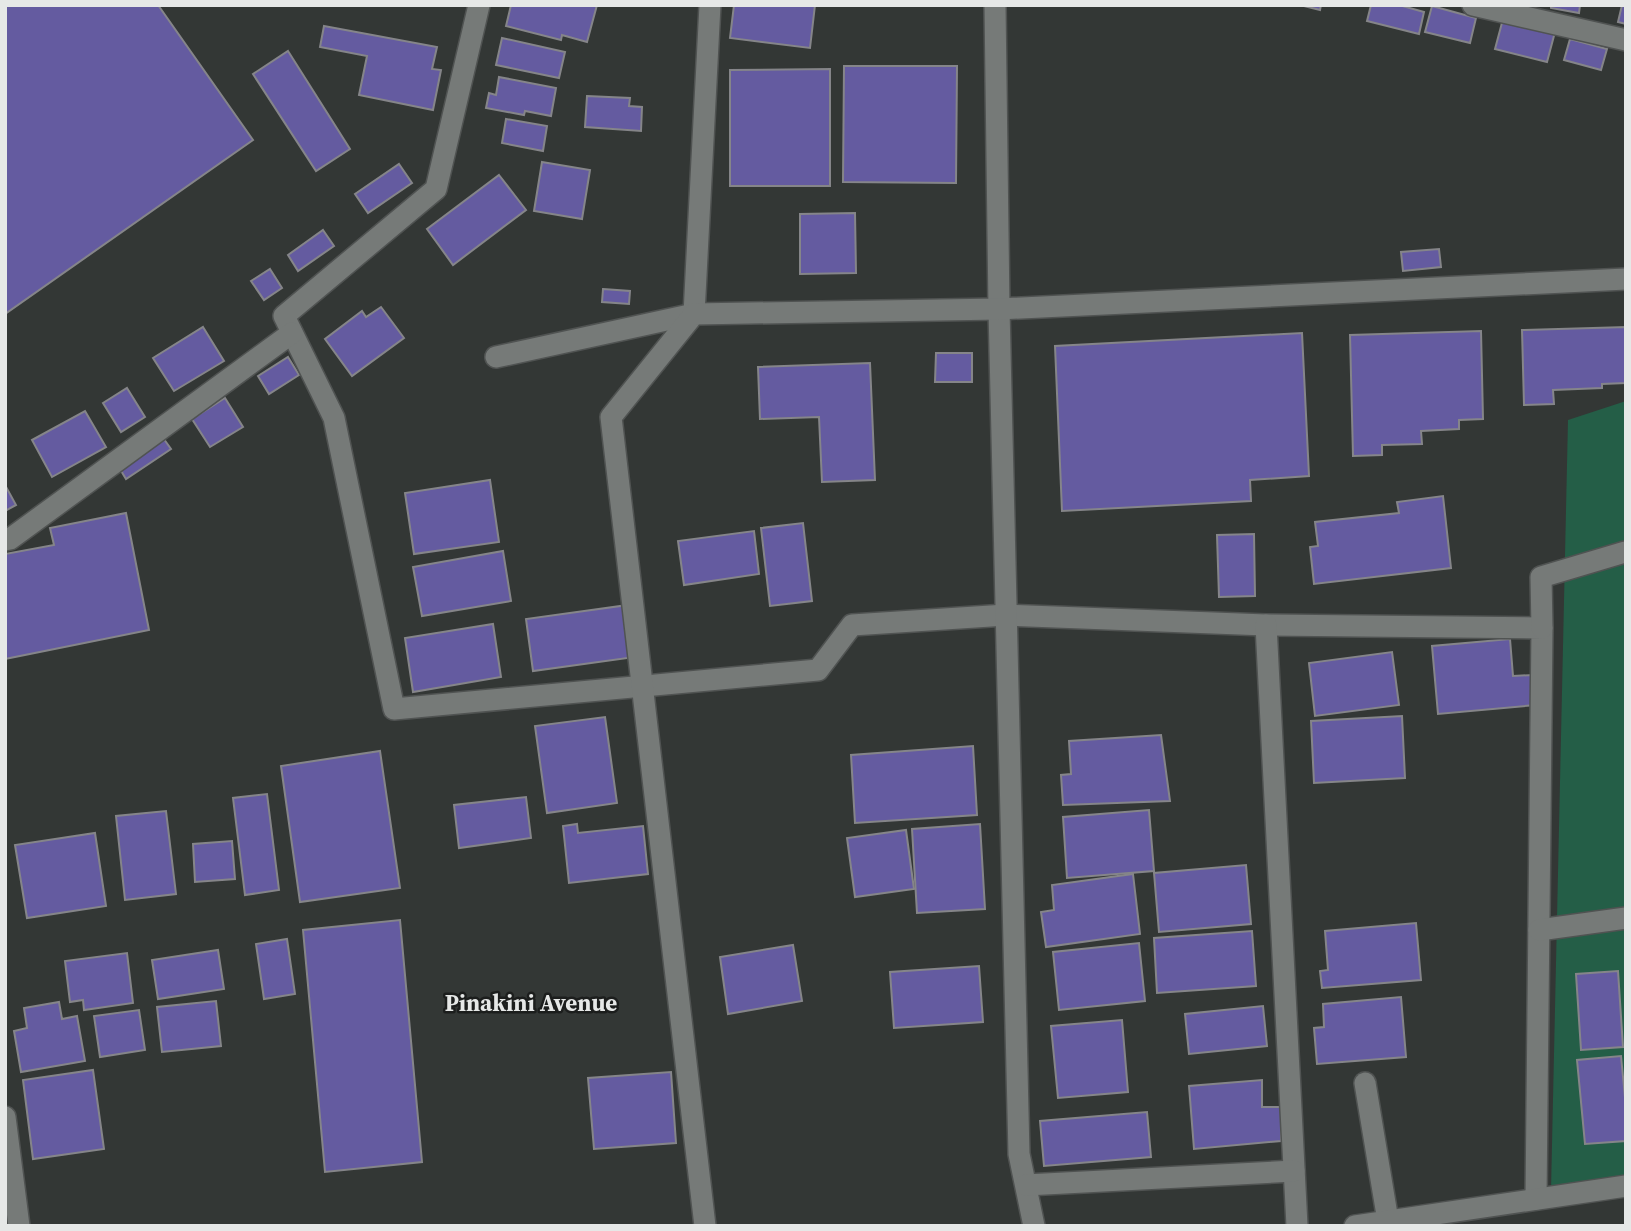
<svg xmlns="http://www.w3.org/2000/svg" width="1631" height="1231" viewBox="0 0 1631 1231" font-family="'Source Serif 4',serif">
  <rect width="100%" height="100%" fill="#333735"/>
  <!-- green -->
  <polygon fill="#245e47" points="1626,401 1626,1177 1551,1190 1568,420"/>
  <!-- building -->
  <g fill="#645ba0" stroke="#858589" stroke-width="2">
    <polygon points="5,5 158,5 253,140 5,314"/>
    <polygon points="511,5 597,5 587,42 562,35 561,40 506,26"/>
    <polygon points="734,5 815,5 810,48 730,38"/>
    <polygon points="1300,5 1321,5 1320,10"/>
    <polygon points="1371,5 1399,5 1424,12 1419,34 1367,21"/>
    <polygon points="1551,5 1580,5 1579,13 1551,8"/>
    <polygon points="1622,5 1626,5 1626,24 1618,22"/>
    <polygon points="1432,6 1476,18 1470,43 1425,32"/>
    <polygon points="1503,19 1555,32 1547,62 1495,49"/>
    <polygon points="324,26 437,47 432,69 441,70 433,110 359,95 367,56 320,47"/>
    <polygon points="502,38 565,52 559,78 496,65"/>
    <polygon points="1570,39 1607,49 1601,70 1564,60"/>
    <polygon points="288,51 350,149 316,171 253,74"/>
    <polygon points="844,66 957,66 956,183 843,182"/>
    <polygon points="830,69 830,186 730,186 730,70"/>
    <polygon points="499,77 556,88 551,116 525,111 524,115 486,108 489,93 496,95"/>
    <polygon points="587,96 630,98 629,106 642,107 641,131 585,127"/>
    <polygon points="506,119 547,126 543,151 502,143"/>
    <polygon points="542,162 590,170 582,219 534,211"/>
    <polygon points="399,164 412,183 368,213 355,194"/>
    <polygon points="499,175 526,210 453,265 427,229"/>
    <polygon points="855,213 856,273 800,274 800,214"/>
    <polygon points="323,230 334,246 298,271 288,255"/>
    <polygon points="1439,249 1441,267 1403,271 1401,252"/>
    <polygon points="270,269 282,288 264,300 251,281"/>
    <polygon points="603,289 630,291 629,304 602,302"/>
    <polygon points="381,307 404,338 352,376 325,339 362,311 366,317"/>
    <polygon points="203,327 224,361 174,391 153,358"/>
    <polygon points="1626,327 1626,383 1602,384 1602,388 1553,390 1554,404 1524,405 1522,330"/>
    <polygon points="1481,331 1483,419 1459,420 1459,429 1421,431 1422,444 1382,445 1382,455 1353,456 1350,335"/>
    <polygon points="1302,333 1309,476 1250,480 1251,501 1062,511 1055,346"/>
    <polygon points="936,353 972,353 972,382 935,382"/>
    <polygon points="288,357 299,375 269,394 258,376"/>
    <polygon points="870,363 875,480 822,482 819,417 760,419 758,367"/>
    <polygon points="127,388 145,417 121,432 103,403"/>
    <polygon points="225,398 243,427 210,447 192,419"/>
    <polygon points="85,411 106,447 52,477 32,440"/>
    <polygon points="161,435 171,449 126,479 117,464"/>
    <polygon points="490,480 499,542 414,554 405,493"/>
    <polygon points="5,485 16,505 5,511"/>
    <polygon points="1443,496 1451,568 1314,584 1310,547 1318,546 1315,522 1399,513 1397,502"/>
    <polygon points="126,513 149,630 5,659 5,554 54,545 50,528"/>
    <polygon points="803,523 812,601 770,606 761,528"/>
    <polygon points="754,531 759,574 684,585 678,541"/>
    <polygon points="1254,534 1255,596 1219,597 1217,535"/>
    <polygon points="503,551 511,601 422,616 413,567"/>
    <polygon points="628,605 635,657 533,671 526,619"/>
    <polygon points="493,624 501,677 413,692 405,638"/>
    <polygon points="1510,639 1513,676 1533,675 1536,705 1438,714 1432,646"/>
    <polygon points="1392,652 1399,705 1315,716 1309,663"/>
    <polygon points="1402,716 1405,778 1314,783 1311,721"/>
    <polygon points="605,717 617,803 547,813 535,726"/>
    <polygon points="1161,735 1170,801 1063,805 1061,775 1071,774 1069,741"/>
    <polygon points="973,746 977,815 855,823 851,755"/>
    <polygon points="380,751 400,888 300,902 281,766"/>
    <polygon points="267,794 279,890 245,895 233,798"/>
    <polygon points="526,797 531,838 459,848 454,805"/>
    <polygon points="1149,810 1154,871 1067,878 1063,817"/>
    <polygon points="166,811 176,894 125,900 116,816"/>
    <polygon points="577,824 578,833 643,826 648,874 569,883 563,826"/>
    <polygon points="980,824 985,909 917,913 912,829"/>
    <polygon points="906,830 914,889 855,897 847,838"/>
    <polygon points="95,833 106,906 27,918 15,845"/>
    <polygon points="232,841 235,879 195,882 193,844"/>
    <polygon points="1246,865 1251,924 1159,932 1154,873"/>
    <polygon points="1133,874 1140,934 1046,947 1041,912 1054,910 1052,885"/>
    <polygon points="400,920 422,1162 325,1172 303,930"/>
    <polygon points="1416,923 1421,980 1322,988 1320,971 1328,970 1325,931"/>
    <polygon points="1252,931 1256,986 1157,993 1154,938"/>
    <polygon points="287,939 295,994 264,999 256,944"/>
    <polygon points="1139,943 1145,1001 1059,1010 1053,952"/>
    <polygon points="793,945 802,1001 728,1014 720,957"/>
    <polygon points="218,950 224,989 158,999 152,960"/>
    <polygon points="127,953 133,1003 84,1010 83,1000 70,1002 65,961"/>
    <polygon points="979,966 983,1022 894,1028 890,972"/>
    <polygon points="1618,971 1623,1047 1581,1050 1576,974"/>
    <polygon points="1401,997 1406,1057 1317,1064 1314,1028 1324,1027 1323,1004"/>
    <polygon points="216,1001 221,1046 162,1052 157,1007"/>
    <polygon points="59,1002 62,1019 77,1016 85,1061 21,1072 14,1031 27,1028 24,1008"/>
    <polygon points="1263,1006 1267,1046 1189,1054 1185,1014"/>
    <polygon points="139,1010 145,1050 100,1057 94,1016"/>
    <polygon points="1122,1020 1128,1092 1058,1098 1051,1026"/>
    <polygon points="1621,1056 1626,1108 1626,1141 1585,1144 1577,1060"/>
    <polygon points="93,1070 104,1149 33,1159 23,1080"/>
    <polygon points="671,1072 676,1143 594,1149 588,1078"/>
    <polygon points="1262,1080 1262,1107 1282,1107 1281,1141 1194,1149 1189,1086"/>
    <polygon points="1147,1112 1151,1157 1044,1166 1040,1121"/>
  </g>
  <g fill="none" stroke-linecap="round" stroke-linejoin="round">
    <defs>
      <g id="street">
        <polyline points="479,5 436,189 284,316 334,418 394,709 818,670 852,625 1006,615 1266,625 1542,628 1536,1199"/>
        <polyline points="995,5 999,309 1019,1154 1034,1226"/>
        <polyline points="1473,5 1626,40"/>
        <polyline points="496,357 694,314 710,5"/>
        <polyline points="5,540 10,539 292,333"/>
        <polyline points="1266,625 1297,1226"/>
        <polyline points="1542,628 1541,577 1625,552"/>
        <polyline points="1539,930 1626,918"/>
        <polyline points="1365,1083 1388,1221"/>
        <polyline points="5,1117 19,1226"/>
        <polyline points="1026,1185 1294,1171"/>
        <polyline points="705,1226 611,417 694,314 999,309 1626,279"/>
      </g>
      <polyline id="secondary" points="1355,1226 1626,1186"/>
    </defs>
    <!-- street casing -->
    <use href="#street" stroke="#505352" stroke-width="24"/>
    <!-- secondary casing -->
    <use href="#secondary" stroke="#505352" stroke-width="24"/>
    <!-- street -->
    <use href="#street" stroke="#767a78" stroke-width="21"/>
    <!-- secondary -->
    <use href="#secondary" stroke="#767a78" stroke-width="21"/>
  </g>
  <g text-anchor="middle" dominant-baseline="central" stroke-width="5" stroke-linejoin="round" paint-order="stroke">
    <!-- quarter labels -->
    <g font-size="23" font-weight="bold" fill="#e6e8e7" stroke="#1c1e1d">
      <text x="531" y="1003">Pinakini Avenue</text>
    </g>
  </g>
  <!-- border -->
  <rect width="1631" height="1231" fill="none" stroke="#e6e8e7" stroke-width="14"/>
</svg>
